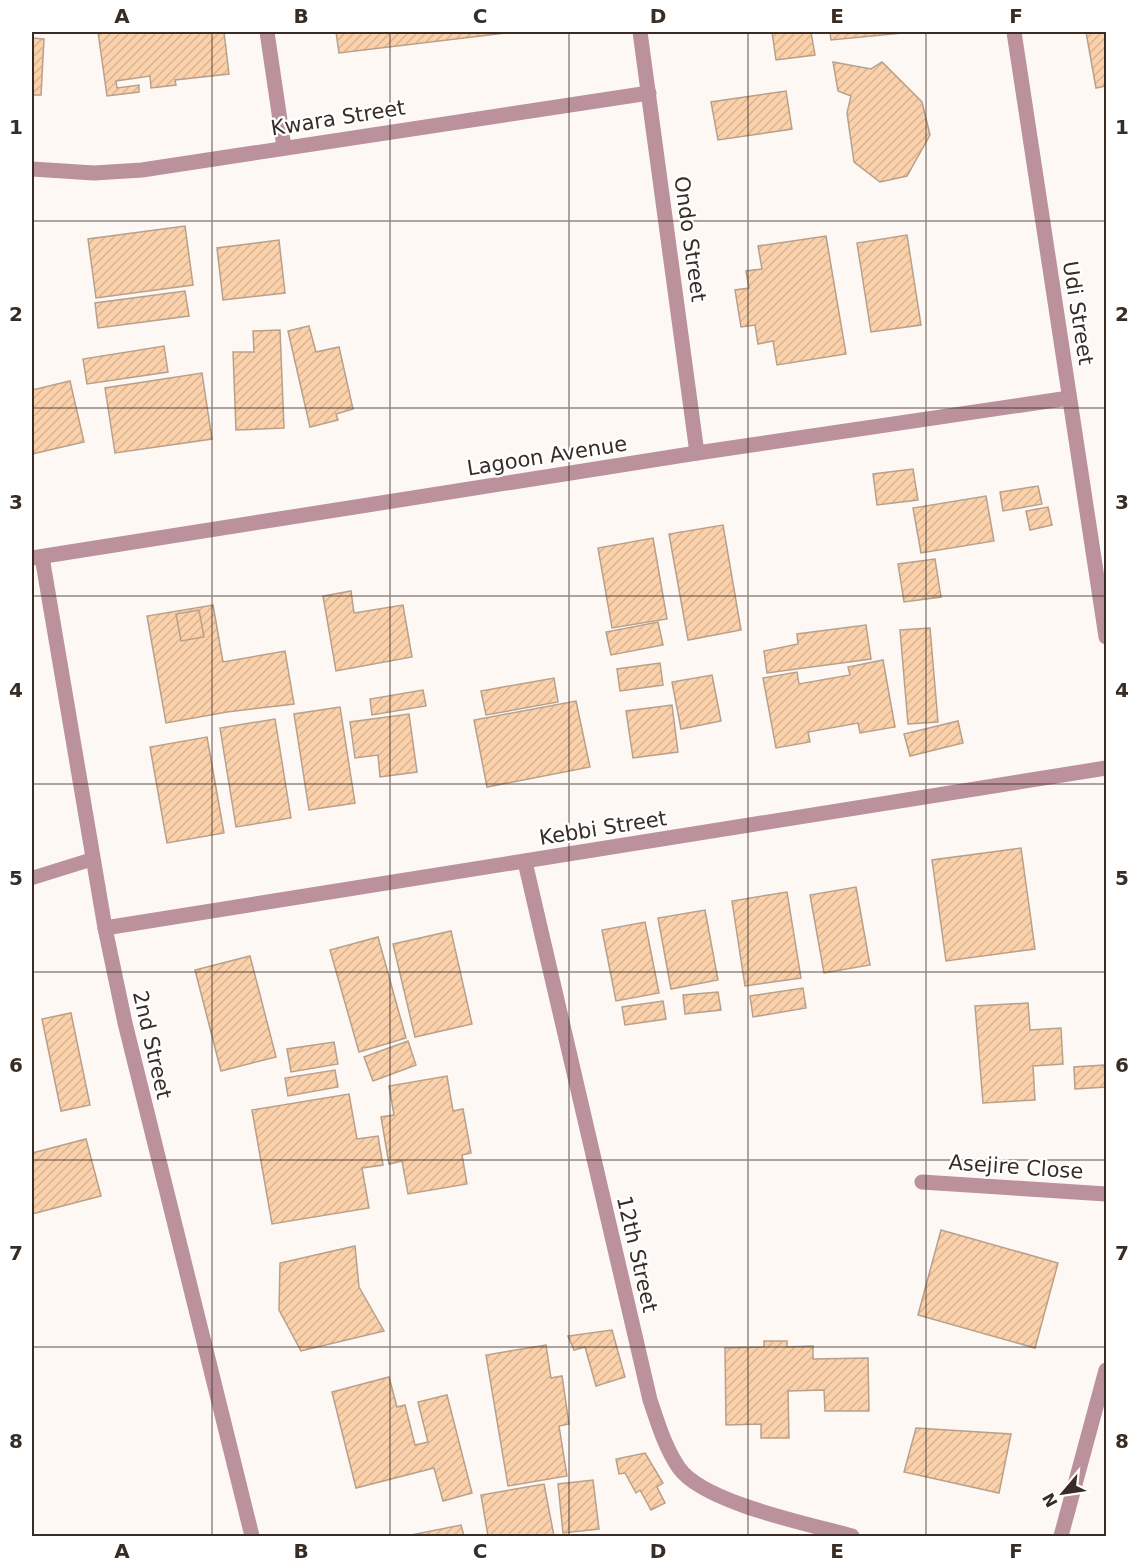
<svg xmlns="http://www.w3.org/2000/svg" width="1138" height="1568" viewBox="0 0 1138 1568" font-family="'DejaVu Sans',sans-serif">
  <defs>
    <pattern id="building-hatch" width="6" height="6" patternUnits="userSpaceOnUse" patternTransform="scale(1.5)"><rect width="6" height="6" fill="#fbd1ab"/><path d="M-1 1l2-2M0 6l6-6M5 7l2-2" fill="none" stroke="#d8b493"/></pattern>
  </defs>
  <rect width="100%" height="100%" fill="#fdf8f3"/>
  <!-- building -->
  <g fill="url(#building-hatch)" stroke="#b9a08b" stroke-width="1.5">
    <polygon points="98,32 224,32 229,74 175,80 176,85 151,88 150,76 116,81 117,88 139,85 139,92 107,96"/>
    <polygon points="336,32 514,32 339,53"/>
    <polygon points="772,32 811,32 815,55 776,60"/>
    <polygon points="830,32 913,32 831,40"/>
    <polygon points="1086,32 1106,32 1106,86 1096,88"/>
    <polygon points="32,38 44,39 41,95 32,95"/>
    <polygon points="833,62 871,69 882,62 922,102 930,135 907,176 880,182 854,162 847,113 851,96 838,91"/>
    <polygon points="786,91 792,129 718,140 711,102"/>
    <polygon points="185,226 193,285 96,298 88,239"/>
    <polygon points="907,235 921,325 871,332 857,243"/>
    <polygon points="826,236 846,354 777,365 773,341 758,344 755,325 741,327 735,290 749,288 746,271 762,269 758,246"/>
    <polygon points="279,240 285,293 223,300 217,248"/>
    <polygon points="185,291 189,316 98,328 95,303"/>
    <polygon points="309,326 316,352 339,347 353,409 336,414 338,420 310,427 288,331"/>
    <polygon points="280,330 284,428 236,430 233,352 254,352 253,331"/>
    <polygon points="164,346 168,372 87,384 83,359"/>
    <polygon points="202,373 212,439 115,453 105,388"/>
    <polygon points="70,381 84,442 32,454 32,390"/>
    <polygon points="913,469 918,500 877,505 873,474"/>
    <polygon points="1038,486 1042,504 1003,511 1000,492"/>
    <polygon points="986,496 994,541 921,553 913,508"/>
    <polygon points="1048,507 1052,525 1030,530 1026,511"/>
    <polygon points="723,525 741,630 688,640 669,534"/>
    <polygon points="653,538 667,619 612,628 598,548"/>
    <polygon points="935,559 941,597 904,602 898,564"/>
    <polygon points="351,591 354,613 403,605 412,657 336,671 323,596"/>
    <polygon points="213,605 223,662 285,651 294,704 227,712 166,723 147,616"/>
    <polygon points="199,610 204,637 181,641 176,614"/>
    <polygon points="658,622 663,645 611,655 606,632"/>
    <polygon points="866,625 871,659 767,673 764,651 798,644 797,634"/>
    <polygon points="930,628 938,722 908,724 900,630"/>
    <polygon points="883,660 895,727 860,733 858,723 808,732 810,742 776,748 763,678 797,672 799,684 850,675 848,667"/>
    <polygon points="660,663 663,685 620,691 617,669"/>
    <polygon points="712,675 721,721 681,729 672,682"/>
    <polygon points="554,678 558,702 486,715 481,691"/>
    <polygon points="423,690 426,706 372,715 370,699"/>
    <polygon points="576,701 590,767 487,787 474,720"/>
    <polygon points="672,705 678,752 633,758 626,711"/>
    <polygon points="340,707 355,803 309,810 294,714"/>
    <polygon points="409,714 417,772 380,777 378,755 355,758 350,722"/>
    <polygon points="275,719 291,818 236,827 220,728"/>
    <polygon points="958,721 963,743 910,756 904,734"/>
    <polygon points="207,737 224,833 167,843 150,747"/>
    <polygon points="1021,848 1035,949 946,961 932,860"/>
    <polygon points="856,887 870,965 824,973 810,895"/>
    <polygon points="787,892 801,978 745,986 732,901"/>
    <polygon points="705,910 718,980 671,989 658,918"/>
    <polygon points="645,922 659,993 616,1001 602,930"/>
    <polygon points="451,931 472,1024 415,1037 393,944"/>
    <polygon points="378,937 406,1038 359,1052 330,950"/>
    <polygon points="250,956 276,1057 221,1071 195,970"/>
    <polygon points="803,988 806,1008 753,1017 750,996"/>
    <polygon points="718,992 721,1010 685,1014 683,995"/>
    <polygon points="663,1001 666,1019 625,1025 622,1007"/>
    <polygon points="1028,1003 1030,1030 1061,1028 1063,1064 1033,1066 1035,1100 983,1103 975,1006"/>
    <polygon points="71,1013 90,1105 61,1111 42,1019"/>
    <polygon points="408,1041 416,1065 373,1081 364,1057"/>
    <polygon points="334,1042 338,1064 291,1072 287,1049"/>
    <polygon points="1104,1065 1106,1087 1075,1089 1074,1067"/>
    <polygon points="335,1070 338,1087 288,1096 285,1078"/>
    <polygon points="447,1076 453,1111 463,1109 471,1153 462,1155 467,1184 408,1194 402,1161 389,1164 381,1117 394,1115 389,1086"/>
    <polygon points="349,1094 357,1139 378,1136 383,1165 362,1168 369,1208 272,1224 252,1110"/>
    <polygon points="86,1139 101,1196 32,1214 32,1153"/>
    <polygon points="941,1230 1058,1263 1035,1348 918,1315"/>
    <polygon points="355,1246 359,1287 384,1331 301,1351 279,1310 280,1263"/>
    <polygon points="612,1330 625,1377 596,1386 585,1347 574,1350 568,1336"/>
    <polygon points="764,1341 787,1341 787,1347 813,1346 813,1359 868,1358 869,1411 825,1411 824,1390 788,1391 789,1438 761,1438 761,1424 726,1425 725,1348 764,1347"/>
    <polygon points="546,1345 551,1378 562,1376 569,1424 559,1426 567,1476 508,1486 486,1355"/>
    <polygon points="389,1377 397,1407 405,1405 415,1445 428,1442 418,1402 447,1395 472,1493 443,1501 434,1468 356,1488 332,1392"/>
    <polygon points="916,1428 1011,1434 999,1493 904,1472"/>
    <polygon points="645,1453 663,1483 657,1487 665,1503 651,1510 640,1490 636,1493 625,1473 619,1474 616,1459"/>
    <polygon points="593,1480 599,1529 563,1533 558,1484"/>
    <polygon points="544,1484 554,1536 488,1536 481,1495"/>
    <polygon points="461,1525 464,1536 406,1536"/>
  </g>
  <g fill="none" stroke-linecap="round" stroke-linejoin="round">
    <!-- service -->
    <polyline stroke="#bb929c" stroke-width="14" points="32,878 93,859"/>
    <!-- minor -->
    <g stroke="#bb929c" stroke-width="15">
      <polyline points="267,32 284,147"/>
      <polyline points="640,32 697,453"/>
      <polyline points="1014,32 1106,637"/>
      <polyline points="32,169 94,173 142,170 649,93"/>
      <polyline points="42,557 105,928 125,1023 252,1536"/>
      <polyline points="32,558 697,453 1069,398"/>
      <path d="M525,862L650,1400C658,1423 665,1448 679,1468C704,1503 809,1524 852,1536"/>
      <polyline points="105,928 1106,768"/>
      <polyline points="922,1182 1106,1194"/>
      <polyline points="1061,1536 1106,1370"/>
    </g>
  </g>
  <!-- grid -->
  <path fill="none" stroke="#382d25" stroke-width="1.5" stroke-opacity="0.55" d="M212,32V1536M390,32V1536M569,32V1536M748,32V1536M926,32V1536M32,221H1106M32,408H1106M32,596H1106M32,784H1106M32,972H1106M32,1160H1106M32,1347H1106"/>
  <g text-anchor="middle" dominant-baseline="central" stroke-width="4.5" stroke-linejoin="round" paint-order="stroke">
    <!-- street labels -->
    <g font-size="21" fill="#382d25" stroke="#fff">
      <text transform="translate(338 118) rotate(-9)">Kwara Street</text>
      <text transform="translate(690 239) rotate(82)">Ondo Street</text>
      <text transform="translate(1078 313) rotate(81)">Udi Street</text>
      <text transform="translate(547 456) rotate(-9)">Lagoon Avenue</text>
      <text transform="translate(603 828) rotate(-9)">Kebbi Street</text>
      <text transform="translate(152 1045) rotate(77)">2nd Street</text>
      <text transform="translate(1016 1167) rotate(4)">Asejire Close</text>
      <text transform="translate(637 1254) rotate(77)">12th Street</text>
    </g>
  </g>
  <!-- border -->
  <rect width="1138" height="1568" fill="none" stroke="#ffffff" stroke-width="66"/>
  <!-- north arrow -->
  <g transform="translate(1063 1493) rotate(241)" stroke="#ffffff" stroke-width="4.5" paint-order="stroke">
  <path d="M0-4.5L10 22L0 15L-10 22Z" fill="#382d25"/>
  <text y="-9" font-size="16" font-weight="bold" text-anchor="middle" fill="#382d25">N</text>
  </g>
  <rect x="33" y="33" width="1072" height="1502" fill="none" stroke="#382d25" stroke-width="2"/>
  <g font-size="20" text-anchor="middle" font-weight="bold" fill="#382d25">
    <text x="122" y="23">A</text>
    <text x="301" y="23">B</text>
    <text x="480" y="23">C</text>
    <text x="658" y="23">D</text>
    <text x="837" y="23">E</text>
    <text x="1016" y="23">F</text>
    <text x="16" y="134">1</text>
    <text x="1122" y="134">1</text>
    <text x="16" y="321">2</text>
    <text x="1122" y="321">2</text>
    <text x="16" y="509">3</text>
    <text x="1122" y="509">3</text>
    <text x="16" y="697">4</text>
    <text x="1122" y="697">4</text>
    <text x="16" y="885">5</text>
    <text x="1122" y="885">5</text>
    <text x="16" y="1072">6</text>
    <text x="1122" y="1072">6</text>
    <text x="16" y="1260">7</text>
    <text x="1122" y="1260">7</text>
    <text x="16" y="1448">8</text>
    <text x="1122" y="1448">8</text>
    <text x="122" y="1558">A</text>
    <text x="301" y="1558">B</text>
    <text x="480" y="1558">C</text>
    <text x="658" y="1558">D</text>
    <text x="837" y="1558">E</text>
    <text x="1016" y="1558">F</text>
  </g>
</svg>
